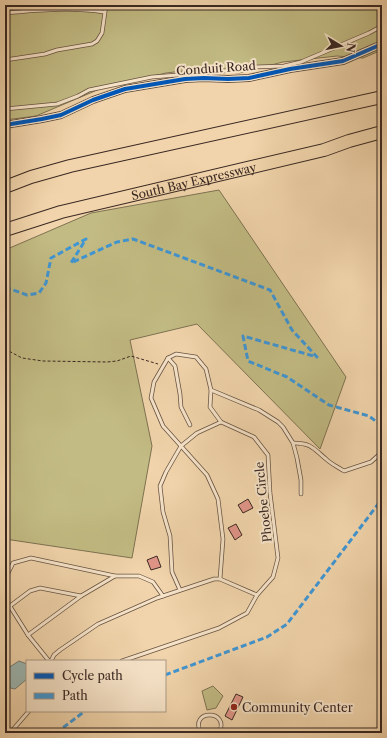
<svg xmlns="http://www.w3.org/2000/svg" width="387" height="738" viewBox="0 0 387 738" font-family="'Libre Caslon Text',serif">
  <rect width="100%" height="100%" fill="#f1d4ab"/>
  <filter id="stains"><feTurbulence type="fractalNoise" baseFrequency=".005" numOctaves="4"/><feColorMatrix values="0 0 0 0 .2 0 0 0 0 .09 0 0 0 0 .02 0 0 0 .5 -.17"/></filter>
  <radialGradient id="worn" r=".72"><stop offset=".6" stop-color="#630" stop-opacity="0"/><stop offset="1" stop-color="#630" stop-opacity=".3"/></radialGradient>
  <!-- green -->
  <g fill="#c2bb83" stroke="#7e7252">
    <polygon points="5,5 382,5 382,50 363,58 337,56 283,62 239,73 200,69 166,73 102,88 36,116 5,120"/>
    <polygon points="219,190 346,377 320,449 197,324 130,340 152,446 132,558 5,539 5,250 91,213"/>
    <polygon points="213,686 223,696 216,708 207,710 202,691"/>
  </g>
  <!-- water -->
  <polygon fill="#9db7b2" stroke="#757e78" points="19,661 27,664 27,679 15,689 6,687 5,670"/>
  <!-- building -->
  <g fill="#e19588" stroke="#392822">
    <polygon points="248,499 253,508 243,513 238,505"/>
    <polygon points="236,524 242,535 235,540 228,528"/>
    <polygon points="157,556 161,567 151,570 147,560"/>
    <polygon points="236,694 243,697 232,720 225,716"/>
  </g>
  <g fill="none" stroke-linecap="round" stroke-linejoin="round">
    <defs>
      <g id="service">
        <path d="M112,5C122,7 133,8 143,5"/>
        <path d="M5,13C38,10 71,7 104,12"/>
        <polyline points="5,60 45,54 57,50 92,44 97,41 102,33 106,5"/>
        <polyline points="5,109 57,104 78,96 89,90 152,77 216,72 255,67 284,66 301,62 369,33 382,26"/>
        <polyline points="168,358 175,366 180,394 181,407 190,425"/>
        <polyline points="211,390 259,410 278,422 283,427 293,443 297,458 301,480 301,494"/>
        <path d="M293,443C311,443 313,448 326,459C331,464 338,467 344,471L371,462L382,452"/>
        <polyline points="180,590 172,572 170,536 163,512 160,486 166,472 181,446 197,433 221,422"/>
        <polyline points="10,606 30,591 40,588 81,596"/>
        <polyline points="28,635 81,596 115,576"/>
        <polyline points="49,661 28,635 6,600 7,575 13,563 31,558 115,576 139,576 153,582 163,596"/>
        <polyline points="51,661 54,655 60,650 98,624 157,598 214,579 220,579 257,595 273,577 278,558 270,493 268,455 254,437 221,422 210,407 211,390 206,369 196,357 176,354 168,358 154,382 151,398 163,426 207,475 218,499 223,539 220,579"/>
        <polyline points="122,661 219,628 247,613 257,595"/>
        <polyline points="10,733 29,711"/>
        <path d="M201,733C188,709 231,709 219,733"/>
      </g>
      <polyline id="minor" points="5,125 42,119 61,115 93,100 125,89 185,79 204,78 228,79 249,78 290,69 343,61 382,44"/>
      <g id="motorway">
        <polyline points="5,187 31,177 70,166 382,97"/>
        <path id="s1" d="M5,230L61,212L324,150L349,141L382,132"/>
      </g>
    </defs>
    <!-- service casing -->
    <use href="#service" stroke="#675344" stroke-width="4.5"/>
    <!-- minor casing -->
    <use href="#minor" stroke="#675344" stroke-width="8"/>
    <!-- motorway casing -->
    <use href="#motorway" stroke="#392822" stroke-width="14"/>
    <!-- path -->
    <polyline stroke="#392822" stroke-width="1" stroke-dasharray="3 2" stroke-linecap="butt" points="5,349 22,358 43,361 107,362 117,361 131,356 158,364"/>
    <!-- service -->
    <use href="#service" stroke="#f6e3c8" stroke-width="3"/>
    <!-- minor -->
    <use href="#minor" stroke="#f6e3c8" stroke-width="6"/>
    <!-- motorway -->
    <use href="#motorway" stroke="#f1d4ab" stroke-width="12"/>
    <!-- quiet -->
    <g stroke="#3e96d5" stroke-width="3" stroke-dasharray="6 3" stroke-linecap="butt">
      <polyline points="5,287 27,295 39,293 46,283 51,258 86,239 71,263 117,242 133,239 270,290 292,330 317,357 243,336 248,361 287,377 329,405 369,416 382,426"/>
      <polyline points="165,675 267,637 287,624 382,499"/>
      <polyline points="56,733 85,711"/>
    </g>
    <defs>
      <polyline id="cycleway" points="5,125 42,119 61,115 93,100 125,89 185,79 204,78 228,79 249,78 290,69 343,61 382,44"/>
    </defs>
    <!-- cycleway casing -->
    <use href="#cycleway" stroke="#f6e3c8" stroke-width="6"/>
    <!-- cycleway -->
    <use href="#cycleway" stroke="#0057b8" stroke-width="4"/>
  </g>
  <!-- markers -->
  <circle fill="#8f2418" stroke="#f6e3c8" stroke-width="1.5" cx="234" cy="707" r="4"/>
  <g text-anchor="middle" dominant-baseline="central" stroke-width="4" stroke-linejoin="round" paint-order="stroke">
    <!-- street labels -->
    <g font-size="12" fill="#392822" stroke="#f6e3c8">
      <text transform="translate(216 68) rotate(-4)">Conduit Road</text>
      <text stroke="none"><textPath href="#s1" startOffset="195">South Bay Expressway</textPath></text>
      <text transform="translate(263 502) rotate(-96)">Phoebe Circle</text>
    </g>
    <!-- poi labels -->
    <g font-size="12" fill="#392822" stroke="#f6e3c8" text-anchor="start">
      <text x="242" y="707">Community Center</text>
    </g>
  </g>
  <!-- margin -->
  <rect width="387" height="738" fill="none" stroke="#f1d4ab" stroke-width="20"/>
  <rect x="6" y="6" width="375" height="726" fill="none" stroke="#392822" stroke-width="2"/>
  <rect x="10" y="10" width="367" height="718" fill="none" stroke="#392822"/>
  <!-- legend -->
  <rect x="26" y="660" width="140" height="52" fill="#f6e3c8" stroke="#aa9886"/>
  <rect x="34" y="673" width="20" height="6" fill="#0057b8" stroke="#aa9886"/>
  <text x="62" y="680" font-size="12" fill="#392822">Cycle path</text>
  <rect x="34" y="693" width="20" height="6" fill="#3e96d5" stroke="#aa9886"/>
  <text x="62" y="700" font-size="12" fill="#392822">Path</text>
  <!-- north arrow -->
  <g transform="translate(341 46) rotate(100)" stroke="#f6e3c8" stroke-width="3" paint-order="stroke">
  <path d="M0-3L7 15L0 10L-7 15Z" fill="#392822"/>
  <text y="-6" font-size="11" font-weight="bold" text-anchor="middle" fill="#392822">N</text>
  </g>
  <rect width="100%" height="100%" filter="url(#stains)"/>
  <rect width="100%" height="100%" fill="url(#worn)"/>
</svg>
